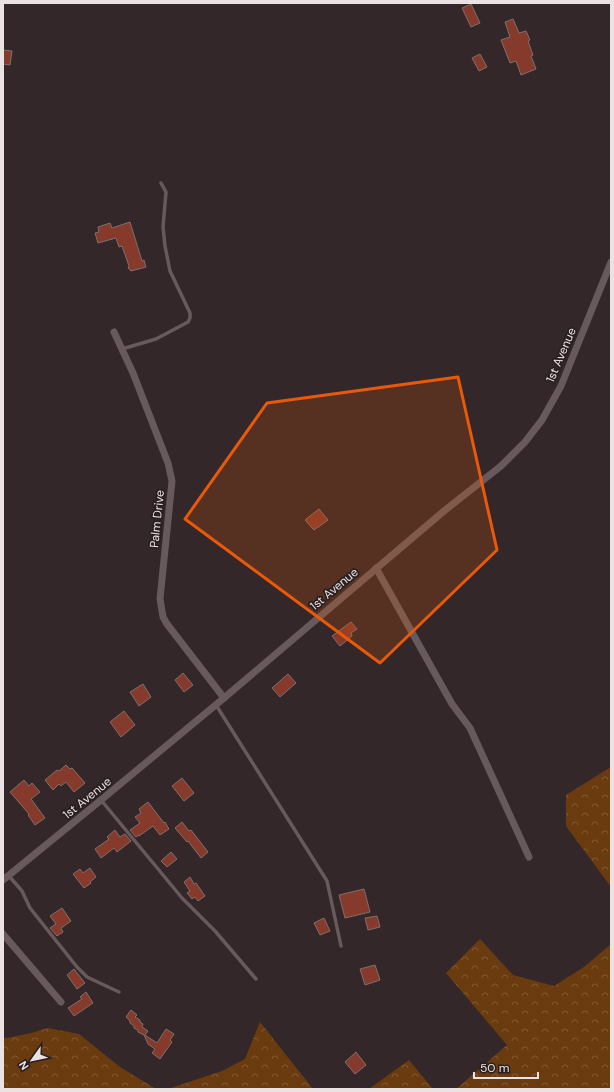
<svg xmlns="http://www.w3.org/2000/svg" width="614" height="1092" viewBox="0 0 614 1092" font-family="'DM Sans',sans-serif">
  <defs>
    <pattern id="forest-crowns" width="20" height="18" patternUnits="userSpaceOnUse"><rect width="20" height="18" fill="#6b3b10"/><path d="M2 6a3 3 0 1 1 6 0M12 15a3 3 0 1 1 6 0" fill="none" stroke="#805733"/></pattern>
  </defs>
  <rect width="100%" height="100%" fill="#332729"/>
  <!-- forest -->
  <g fill="url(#forest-crowns)">
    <polygon points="611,767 611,887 566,826 566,795"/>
    <polygon points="480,939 513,975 554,986 584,967 611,944 611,1089 456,1089 507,1045 446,973"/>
    <polygon points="260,1022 313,1089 168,1089 222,1071 245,1059"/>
    <polygon points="48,1028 79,1034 120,1067 156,1089 3,1089 3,1038 7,1038 31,1033"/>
    <polygon points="409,1060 433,1089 369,1089"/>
  </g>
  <!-- building -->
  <g fill="#863a2b" stroke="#7e706d">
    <polygon points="471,4 480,23 471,27 462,8"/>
    <polygon points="513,19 519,33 526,31 530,40 528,41 533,55 531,56 536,69 521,75 516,61 510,63 501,40 510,37 505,22"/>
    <polygon points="3,50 12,51 10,65 3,64"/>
    <polygon points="480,54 487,67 479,71 472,58"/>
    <polygon points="130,222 142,261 144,260 146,267 131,271 128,268 129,266 122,246 119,247 116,238 98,243 95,233 99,232 98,227 110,223 112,228"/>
    <polygon points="319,509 328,520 314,530 305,520"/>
    <polygon points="351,622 357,629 351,633 352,636 340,646 332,636"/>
    <polygon points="183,673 193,685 184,692 175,680"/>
    <polygon points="288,674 296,683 280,697 272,688"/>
    <polygon points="143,684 151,697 139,706 130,692"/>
    <polygon points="124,711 135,725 121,737 110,722"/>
    <polygon points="66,765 70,769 72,768 85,783 74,792 66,782 61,786 59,784 53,790 45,780 57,770 59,771"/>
    <polygon points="182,778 194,793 184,801 172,786"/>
    <polygon points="24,780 29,786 32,783 40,792 31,799 45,818 35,825 28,815 29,814 10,792"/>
    <polygon points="148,802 164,823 165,822 169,829 160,835 153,826 139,836 139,835 136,837 130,830 140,823 135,817 141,813 139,809"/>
    <polygon points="182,822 189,831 191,830 208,852 201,858 188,841 187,842 175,828"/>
    <polygon points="115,830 120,837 125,834 131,841 117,852 114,848 101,858 95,849 109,839 107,837"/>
    <polygon points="171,852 177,859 167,867 161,861"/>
    <polygon points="90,868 96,877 90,882 91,883 84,888 73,874 80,869 83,873"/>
    <polygon points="190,877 194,884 196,883 205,896 198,901 195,897 192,899 187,893 190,891 184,882"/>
    <polygon points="364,889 370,912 345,918 339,895"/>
    <polygon points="62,908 71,921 61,928 63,932 57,936 50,928 56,924 50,916"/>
    <polygon points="377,916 380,927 368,930 365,918"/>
    <polygon points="324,918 330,931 320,935 314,923"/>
    <polygon points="375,965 380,980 365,985 360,969"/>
    <polygon points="74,969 85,983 77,989 67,975"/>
    <polygon points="86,992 93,1003 74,1016 68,1008 82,999 80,997"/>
    <polygon points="131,1010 137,1015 135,1017 140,1020 140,1022 143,1024 142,1027 148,1031 145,1035 157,1043 166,1029 174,1034 170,1040 172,1042 160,1059 152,1053 155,1049 148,1044 144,1035 138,1032 138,1030 134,1028 134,1026 130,1023 130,1021 126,1017"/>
    <polygon points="356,1052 366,1065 355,1074 345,1062"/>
  </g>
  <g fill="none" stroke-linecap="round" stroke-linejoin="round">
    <!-- lane -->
    <g stroke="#685a5c" stroke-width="3.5">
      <polyline points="122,349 156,339 188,322 190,318 190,313 170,271 165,246 163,227 166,192 161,183"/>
      <polyline points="216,705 327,881 341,946"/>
      <polyline points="101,800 182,898 215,931 256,979"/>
      <polyline points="9,876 22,891 30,908 77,967 87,977 119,992"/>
    </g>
    <!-- street -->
    <g stroke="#685a5c" stroke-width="7">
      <polyline points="114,332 133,373 168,463 172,481 160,599 163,617 167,624 224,698"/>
      <polyline points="376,568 452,704 470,728 529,857"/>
      <polyline points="3,880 101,800 224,698 444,511 501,466 525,442 542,420 561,386 611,262"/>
      <polyline points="3,934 61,1002"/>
    </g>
  </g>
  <!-- marked area -->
  <path fill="#e8590c" fill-opacity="0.2" stroke="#e8590c" stroke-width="3" stroke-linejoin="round" d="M458,377L497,550L380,663L185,519L267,403Z"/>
  <g text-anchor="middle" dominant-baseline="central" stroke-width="3.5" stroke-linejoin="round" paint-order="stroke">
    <!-- street labels -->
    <g font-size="12" fill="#eae2e3" stroke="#291e20">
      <text transform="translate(561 355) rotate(-67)">1st Avenue</text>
      <text transform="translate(157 519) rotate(-84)">Palm Drive</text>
      <text transform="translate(334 589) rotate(-40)">1st Avenue</text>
      <text transform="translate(87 798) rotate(-39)">1st Avenue</text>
    </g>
  </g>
  <!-- border -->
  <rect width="614" height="1092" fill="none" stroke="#eae2e3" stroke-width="8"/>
  <!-- north arrow -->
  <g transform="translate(32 1060) rotate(237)" stroke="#291e20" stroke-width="3" paint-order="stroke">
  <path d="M0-3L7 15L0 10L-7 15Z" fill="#eae2e3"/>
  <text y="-6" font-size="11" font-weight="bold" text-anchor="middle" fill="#eae2e3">N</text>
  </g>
  <!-- scale -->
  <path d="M474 1072v6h64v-6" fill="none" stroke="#eae2e3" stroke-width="2"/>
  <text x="480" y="1072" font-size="12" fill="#eae2e3" stroke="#291e20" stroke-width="3" paint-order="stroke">50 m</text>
</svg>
